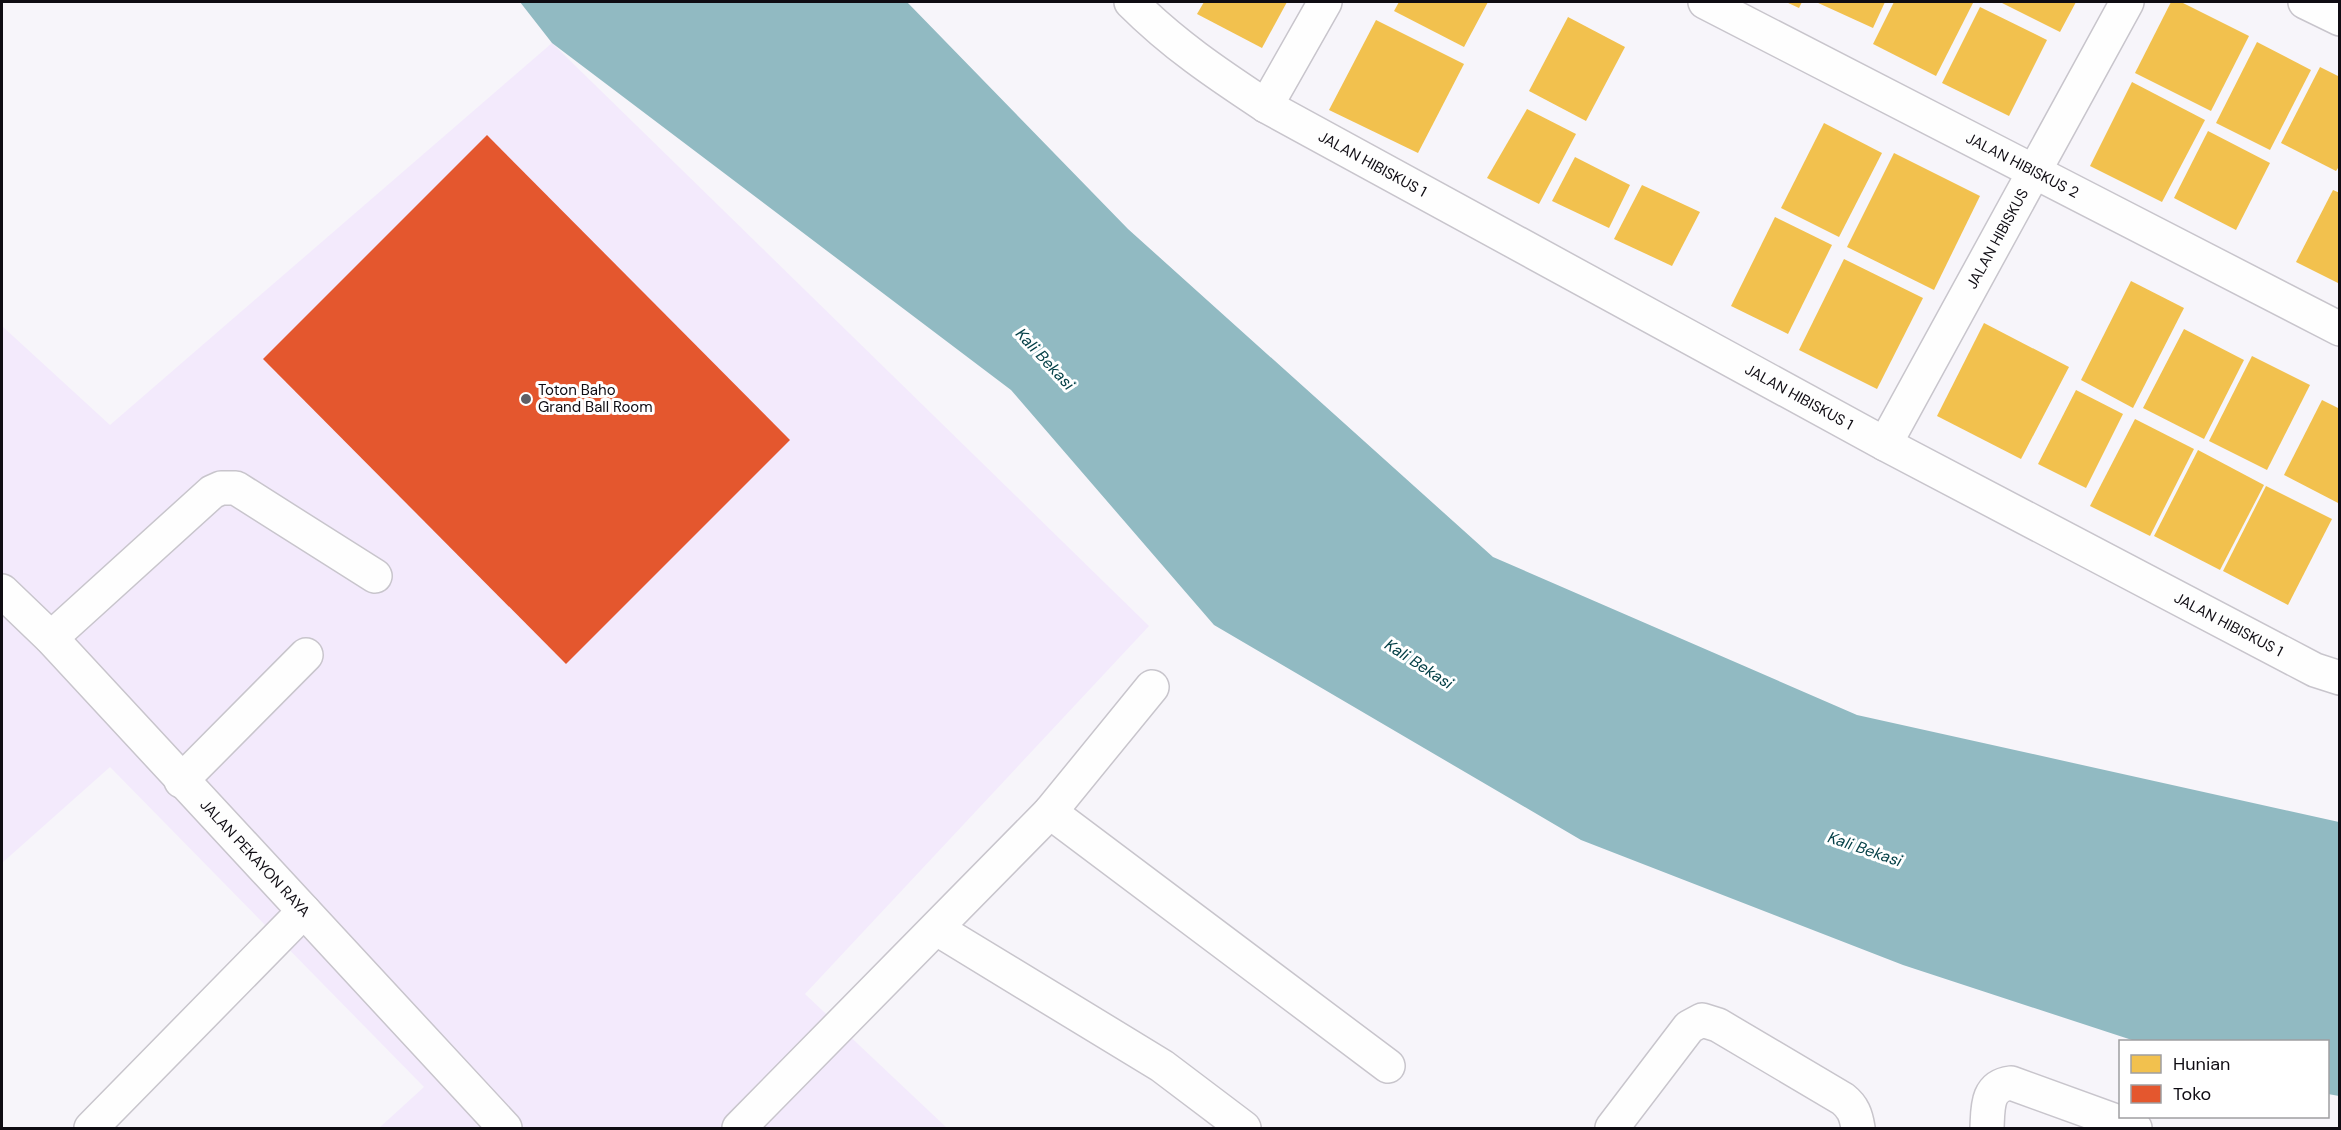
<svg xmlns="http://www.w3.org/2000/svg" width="2341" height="1130" viewBox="0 0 2341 1130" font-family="'DM Sans',sans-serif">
  <rect width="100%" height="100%" fill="#f7f5fa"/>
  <!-- built -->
  <polygon fill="#f3eafc" points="552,43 1149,626 805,994 947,1128 379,1128 424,1087 110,767 2,863 2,326 110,425"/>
  <!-- water -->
  <polygon fill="#91bac2" points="520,2 907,2 1128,229 1493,557 1857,715 2339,822 2339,1096 2328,1094 2328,1042 2135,1041 1903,965 1581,840 1214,625 1011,390 552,43"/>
  <!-- homes -->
  <g fill="#f2c14e">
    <polygon points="1204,2 1287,2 1262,48 1197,14"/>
    <polygon points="1399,2 1488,2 1464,47 1394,11"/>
    <polygon points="1786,2 1802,2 1799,8"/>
    <polygon points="1816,2 1885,2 1873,28"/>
    <polygon points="1894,2 1973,3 1936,76 1873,44"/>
    <polygon points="2000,2 2076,2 2060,32"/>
    <polygon points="2171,2 2181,2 2249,36 2211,111 2135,73"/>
    <polygon points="1980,7 2047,40 2009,116 1942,83"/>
    <polygon points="1568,17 1625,47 1586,121 1529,91"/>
    <polygon points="1376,20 1464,64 1418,153 1329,110"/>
    <polygon points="2257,42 2311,70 2270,150 2216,123"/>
    <polygon points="2320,67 2340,77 2340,165 2336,171 2281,143"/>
    <polygon points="2132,82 2205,120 2162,202 2090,166"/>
    <polygon points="1527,109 1576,134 1539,204 1487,178"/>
    <polygon points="1824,123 1882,153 1839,237 1781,208"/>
    <polygon points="2208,131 2270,163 2236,230 2174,198"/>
    <polygon points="1894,153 1980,196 1934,290 1847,247"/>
    <polygon points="1575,157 1630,185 1609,228 1552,201"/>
    <polygon points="1642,185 1700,212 1672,266 1614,239"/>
    <polygon points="2333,190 2340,193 2340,284 2296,262"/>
    <polygon points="1775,217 1832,245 1788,334 1731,306"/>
    <polygon points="1844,259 1923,298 1877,389 1799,350"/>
    <polygon points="2131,281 2184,308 2133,408 2081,380"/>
    <polygon points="1984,323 2069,367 2021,459 1937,416"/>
    <polygon points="2184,329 2244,360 2204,439 2143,408"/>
    <polygon points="2252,356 2310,385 2267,470 2209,441"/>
    <polygon points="2076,390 2123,414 2086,488 2038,464"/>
    <polygon points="2322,400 2340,409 2340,504 2284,475"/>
    <polygon points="2135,419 2194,449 2150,536 2090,506"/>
    <polygon points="2198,450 2264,485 2220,570 2154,536"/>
    <polygon points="2266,486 2332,519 2288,605 2223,571"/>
  </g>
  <!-- shops -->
  <polygon fill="#e4572e" points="487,135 790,440 566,664 263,359"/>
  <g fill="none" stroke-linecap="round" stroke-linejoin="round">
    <defs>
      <g id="minor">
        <path id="s1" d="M1131,2C1173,44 1216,73 1266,106L1885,444L2315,670L2340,678"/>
        <path id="s2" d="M1705,2L2340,329"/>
        <polyline points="2305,2 2340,19"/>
        <polyline points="1266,106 1325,2"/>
        <path id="s3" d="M1885,444L2127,2"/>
        <polyline points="51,638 212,492 221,488 236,488 375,576"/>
        <polyline points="181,781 306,655"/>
        <polyline points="1050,812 1388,1066"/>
        <polyline points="937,929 1162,1066 1244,1128"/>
        <polyline points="91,1128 304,911"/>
        <polyline points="739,1128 1050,812 1152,687"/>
        <path d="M1612,1128L1689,1027L1702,1020L1718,1025L1843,1099C1853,1107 1856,1115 1858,1128"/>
        <path d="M1987,1128C1988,1108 1986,1086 2011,1083L2135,1128"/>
      </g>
      <g id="major">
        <path id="s4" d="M2,591L51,638L505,1128"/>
      </g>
    </defs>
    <!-- minor casing -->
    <use href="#minor" stroke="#c8c5cc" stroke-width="36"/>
    <!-- major casing -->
    <use href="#major" stroke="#c8c5cc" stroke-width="36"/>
    <!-- minor -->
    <use href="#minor" stroke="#fefefe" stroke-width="33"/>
    <!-- major -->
    <use href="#major" stroke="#fefefe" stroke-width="33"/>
  </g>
  <!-- markers -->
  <circle fill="#605e64" stroke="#fff" stroke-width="2" cx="526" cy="399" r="6"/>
  <g text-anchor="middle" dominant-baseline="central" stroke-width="6" stroke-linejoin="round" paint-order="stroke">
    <!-- street labels -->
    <g font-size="15" fill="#0f0c13" stroke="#fff">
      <text stroke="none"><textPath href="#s1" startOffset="292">JALAN HIBISKUS 1</textPath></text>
      <text stroke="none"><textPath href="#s2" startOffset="357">JALAN HIBISKUS 2</textPath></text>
      <text stroke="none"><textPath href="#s3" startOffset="234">JALAN HIBISKUS</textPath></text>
      <text stroke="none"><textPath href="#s1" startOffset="778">JALAN HIBISKUS 1</textPath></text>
      <text stroke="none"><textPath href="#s1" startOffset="1264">JALAN HIBISKUS 1</textPath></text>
      <text stroke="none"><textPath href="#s4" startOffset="368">JALAN PEKAYON RAYA</textPath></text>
    </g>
    <!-- poi labels -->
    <g font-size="15" fill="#0f0c13" stroke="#fff" text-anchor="start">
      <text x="538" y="390">Toton Baho<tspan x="538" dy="17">Grand Ball Room</tspan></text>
    </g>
    <!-- water labels -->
    <g font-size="16" font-style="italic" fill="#054047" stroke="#fff">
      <text transform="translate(1045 359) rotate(47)">Kali Bekasi</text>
      <text transform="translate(1419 664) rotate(33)">Kali Bekasi</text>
      <text transform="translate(1865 849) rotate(19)">Kali Bekasi</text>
    </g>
  </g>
  <!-- border -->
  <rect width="2341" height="1130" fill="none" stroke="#0f0c13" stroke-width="6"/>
  <!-- legend -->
  <rect x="2119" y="1040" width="210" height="78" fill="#ffffff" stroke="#9f9ea1" stroke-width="1.5"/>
  <rect x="2131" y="1055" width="30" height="18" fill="#f2c14e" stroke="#9f9ea1" stroke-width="1.5"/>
  <text x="2173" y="1070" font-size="18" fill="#0f0c13">Hunian</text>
  <rect x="2131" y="1085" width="30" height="18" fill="#e4572e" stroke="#9f9ea1" stroke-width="1.5"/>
  <text x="2173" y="1100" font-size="18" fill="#0f0c13">Toko</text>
</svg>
